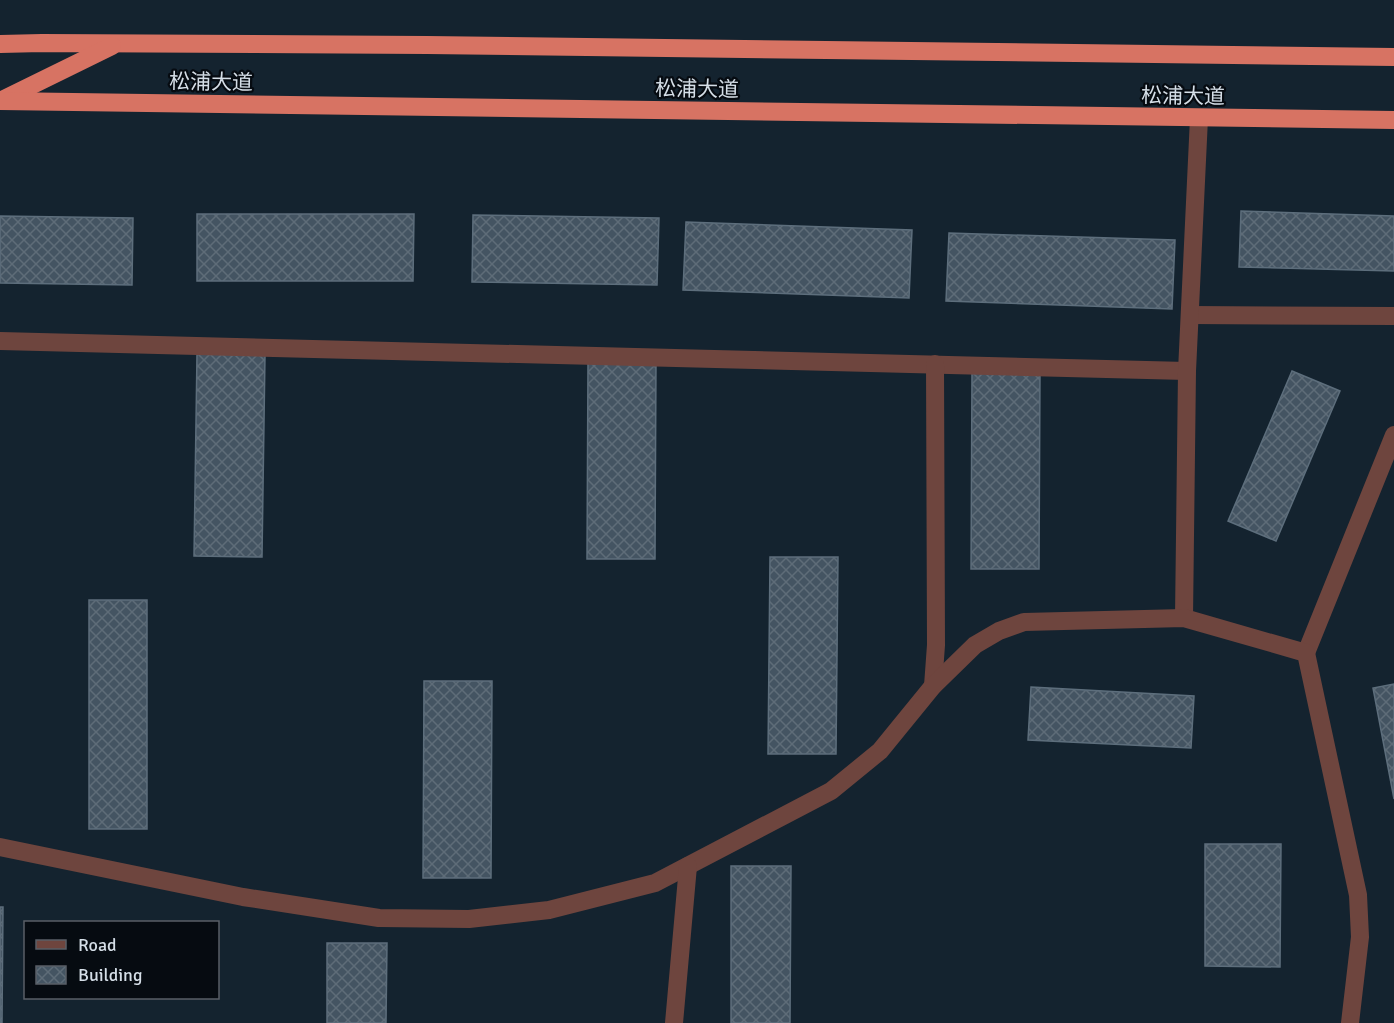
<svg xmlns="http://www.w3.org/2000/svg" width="1394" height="1023" viewBox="0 0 1394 1023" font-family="Signika,'Noto Sans SC',sans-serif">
  <defs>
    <pattern id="building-cross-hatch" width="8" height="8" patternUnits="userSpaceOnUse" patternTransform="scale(1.5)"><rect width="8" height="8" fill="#445462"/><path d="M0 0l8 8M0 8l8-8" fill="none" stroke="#5e6c78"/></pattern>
  </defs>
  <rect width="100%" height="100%" fill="#14232f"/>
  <!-- building -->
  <g fill="url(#building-cross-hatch)" stroke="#5d6e7c" stroke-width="1.5">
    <polygon points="1241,211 1394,216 1394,271 1239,267"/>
    <polygon points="197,214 414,214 413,281 197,281"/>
    <polygon points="473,215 659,218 657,285 472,282"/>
    <polygon points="0,216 133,218 132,285 0,283"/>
    <polygon points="686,222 912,230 909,298 683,290"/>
    <polygon points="949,233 1175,240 1172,309 946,301"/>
    <polygon points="197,354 265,355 262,557 194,556"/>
    <polygon points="588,362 656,363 655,559 587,559"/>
    <polygon points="1292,371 1340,391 1276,541 1228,521"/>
    <polygon points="972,372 1040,372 1039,569 971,569"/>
    <polygon points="770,557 838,557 836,754 768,754"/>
    <rect x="89" y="600" width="58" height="229"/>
    <polygon points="424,681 492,681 491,878 423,878"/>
    <polygon points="1394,684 1394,799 1373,688"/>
    <polygon points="1031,687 1194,696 1191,748 1028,740"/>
    <polygon points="1205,844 1281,844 1280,967 1205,966"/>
    <polygon points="731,866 791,866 790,1023 731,1023"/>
    <polygon points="0,907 3,907 2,1023 0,1023"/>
    <polygon points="327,943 387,943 386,1023 327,1023"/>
  </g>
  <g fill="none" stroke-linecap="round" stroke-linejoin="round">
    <!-- minor -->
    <g stroke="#6e453e" stroke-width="18">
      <polyline points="1190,315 1394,316"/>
      <polyline points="0,341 1187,371"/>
      <polyline points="1184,618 1187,371 1199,118"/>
      <polyline points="1306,653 1394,435"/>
      <polyline points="933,686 936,645 935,364"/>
      <polyline points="0,847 243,897 379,918 469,919 549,910 655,883 831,791 880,751 933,686 975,645 999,631 1024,622 1184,618 1306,653 1358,895 1360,937 1350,1023"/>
      <polyline points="674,1023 688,866"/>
    </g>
    <!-- highway -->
    <g stroke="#d77363" stroke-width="18">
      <polyline points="0,44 42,43 427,45 1394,57"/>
      <polyline points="2,100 112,46"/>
      <polyline points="0,101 1394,120"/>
    </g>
  </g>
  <g text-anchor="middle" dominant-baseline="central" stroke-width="4.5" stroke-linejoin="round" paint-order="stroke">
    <!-- street labels -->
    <g font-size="21" fill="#d5dee7" stroke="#060b11">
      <text transform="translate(211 82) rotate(1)">松浦大道</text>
      <text transform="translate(697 89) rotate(1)">松浦大道</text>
      <text transform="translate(1183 96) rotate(1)">松浦大道</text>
    </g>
  </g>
  <!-- legend -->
  <rect x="24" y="921" width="195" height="78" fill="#060b11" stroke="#595f67" stroke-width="1.5"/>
  <rect x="36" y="940" width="30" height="9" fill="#6e453e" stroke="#595f67" stroke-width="1.5"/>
  <text x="78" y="951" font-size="18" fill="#d5dee7">Road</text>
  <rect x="36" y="966" width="30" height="18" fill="url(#building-cross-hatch)" stroke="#595f67" stroke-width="1.5"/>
  <text x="78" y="981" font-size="18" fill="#d5dee7">Building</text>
</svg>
